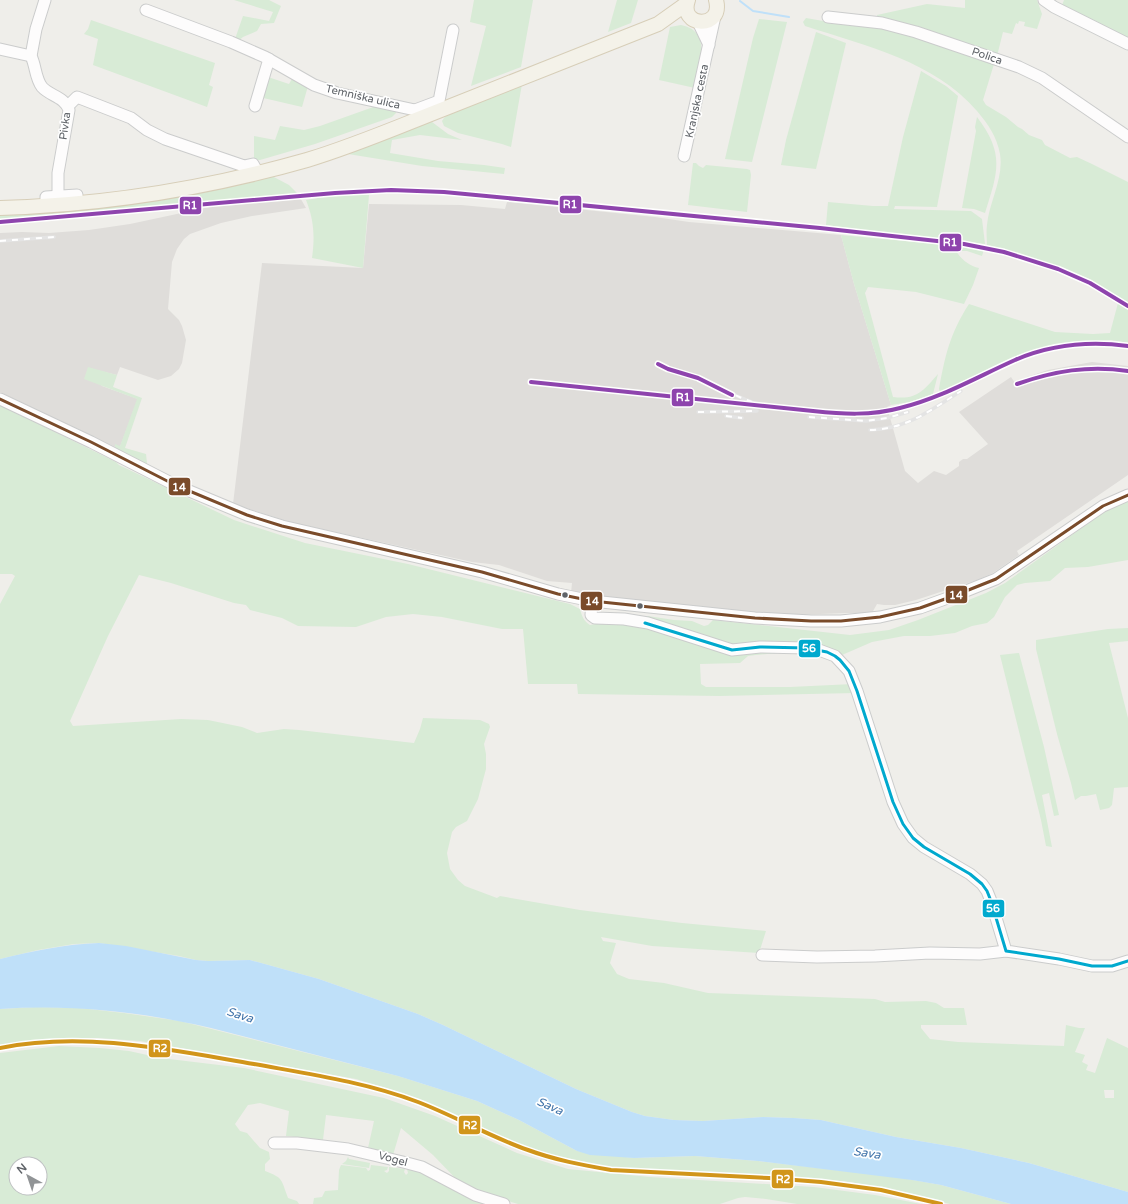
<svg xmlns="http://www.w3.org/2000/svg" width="1128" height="1204" viewBox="0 0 1128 1204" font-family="'Varela Round',sans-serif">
  <rect width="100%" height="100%" fill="#efeeea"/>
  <!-- industrial -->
  <g fill="#dfddda">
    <polygon points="287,194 298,194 306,208 252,216 221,223 190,234 184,239 177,249 172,262 168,309 179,320 182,326 186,340 182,363 179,369 171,376 158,380 120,367 117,375 88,368 102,386 138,399 120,447 115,445 115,447 0,392 0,233 22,232 49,233 89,230 130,224 219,205 238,199"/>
    <polygon points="507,202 655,217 689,222 841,235 854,284 891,405 887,407 905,471 918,483 934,471 946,475 959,466 959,462 963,459 967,459 988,444 959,412 1011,377 1015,383 1027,377 1048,370 1092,362 1128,366 1128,475 1017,551 1019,555 993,573 977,580 916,600 895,605 884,605 877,604 872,613 848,613 791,615 750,613 644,603 571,593 572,583 547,581 499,565 472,562 290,522 233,504 262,263 363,268 369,204 461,205 505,209"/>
  </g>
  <!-- green -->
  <g fill="#d8ebd6" fill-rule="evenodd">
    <polygon points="234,0 269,0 281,6 274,23 261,24 257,31 243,37 238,41 235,39 243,16 269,21 273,12"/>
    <polygon points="474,0 533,0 521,67 471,86 486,26 470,22"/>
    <polygon points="617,0 638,0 631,23 608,32"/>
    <polygon points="965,0 1037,0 1042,14 1037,29 1024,26 1025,22 1019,21 1018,24 1016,23 1012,34 1003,32 997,56 878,19 877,15 927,4 965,8"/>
    <polygon points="1064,0 1128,0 1128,42 1061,8"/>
    <path d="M806,18L846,25L889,29L994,64L983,100L986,105L1006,117L1018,127L1022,129L1029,135L1042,140L1045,145L1070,158L1077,157L1092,164L1128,182V303C1114,295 1101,287 1087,280C1056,264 1022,254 987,246C987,240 986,232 987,225C989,202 1004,178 1000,154C997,137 988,124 977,111C934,61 866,46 805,26L803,22Z"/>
    <polygon points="759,19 787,22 752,162 725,159 753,38"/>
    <polygon points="91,20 215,63 209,85 213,87 207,107 93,65 98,39 84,34 88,29"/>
    <path d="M681,25C713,31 699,66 695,88L659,80L670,27Z"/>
    <polygon points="816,32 846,43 816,169 781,165 786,140"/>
    <polygon points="921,71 946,86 958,96 937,207 895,206 894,209 971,211 982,219 985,244 864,230 826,225 828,202 873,206 888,206 903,137"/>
    <polygon points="265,76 289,84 293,77 308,86 302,107 259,97"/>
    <polygon points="522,84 511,147 502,144 458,133 444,126 442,121 444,118 450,113"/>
    <polygon points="379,105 396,110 396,113 392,117 315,144 260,160 255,160 254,158 254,136 275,140 280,126 304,130 320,126"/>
    <path d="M977,117C1005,154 998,172 985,213L974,209L962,208L976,131L975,127Z"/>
    <polygon points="432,122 448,134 462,140 420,135 392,140 390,153 438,161 484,165 505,168 504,174 422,166 348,154 427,123"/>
    <polygon points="693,163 696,163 699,166 703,168 706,165 747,169 750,170 751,175 747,212 688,205"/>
    <polygon points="272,176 289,185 298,194 0,219 0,213"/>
    <path d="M344,195H369L363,268L312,258C315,236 314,220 306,200L324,197Z"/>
    <path d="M841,235L937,244L974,249H984L982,256L967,251H956C961,259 969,266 979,268L973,285L964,304L916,292L868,287L865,293L893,397C917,400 923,391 938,374L933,394L910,402L891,405L854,284Z"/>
    <path d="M1118,303L1128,310V343L1111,340L1086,342L1046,347L1018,356L940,392L939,389C945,356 950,333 969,304L1055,332L1093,334L1110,333Z"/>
    <polygon points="88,367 117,375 113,387 142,398 125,448 146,454 147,463 145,465 115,449 115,444 120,446 137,399 84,379"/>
    <path d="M0,405L116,462L119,465L234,520L305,543L408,564L570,604L580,609C582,617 584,621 590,625L607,622L624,624L647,628L686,639L788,652L756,655L748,656L740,663L700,664L701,684L706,687H790L853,684L856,693L720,696L578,694L577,684H528L523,629H502L442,617L413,614L386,617L356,627L298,626L282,618L250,610L246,605L234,603L171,583L139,575L108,636L70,721L73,726L181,719L208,720L242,727L257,733L284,729L299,730L414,743L420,729L423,718L480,720L489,724L490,727L484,744L486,754V769L478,799L467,821L456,827L452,832L447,853L450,869L458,880L465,886L497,898L500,896L580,910L682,923L766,931L759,953L652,946L601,937L603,941L616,943L610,963L617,974L629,979L664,983L708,993L875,999L885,1002L926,1001L936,1003L944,1008H964L967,1025H921V1028L930,1039L958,1042L1064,1046L1066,1025L1079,1028H1085L1075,1052L1085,1055L1082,1062L1088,1065L1086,1070L1095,1073L1107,1038L1128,1048V1192L1029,1163L961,1148L896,1137L821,1120L794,1118L763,1117L703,1121L674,1120L645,1116L632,1112L576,1089L443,1025L418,1014L319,979L250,960L208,961L196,960L179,956L99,943L74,944L38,950L0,959V604L15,576L12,574H0ZM1104,1090H1114V1098H1105Z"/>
    <polygon points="1128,501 1128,560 1088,567 1065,568 1050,581 1025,583 1017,585 1005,597 994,617 987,623 972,626 955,633 930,636 904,636 872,642 842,655 835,652 733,646 646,617 648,616 674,620 692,621 704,626 708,625 713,620 850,635 889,630 918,620 986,593 1005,583 1104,512"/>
    <polygon points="1128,628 1128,641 1109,643 1128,718 1128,787 1114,788 1112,805 1109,808 1100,810 1096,794 1086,796 1081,796 1075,800 1071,783 1057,734 1036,649 1036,640 1108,629"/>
    <polygon points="1019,653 1044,747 1059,815 1054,816 1049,793 1042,795 1052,847 1046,846 1041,820 1000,655"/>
    <polygon points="36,1007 80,1008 124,1013 180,1021 398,1076 477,1101 519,1120 577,1151 634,1158 695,1156 758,1161 896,1177 941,1185 1011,1204 950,1204 883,1188 850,1182 794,1177 609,1167 579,1163 553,1156 527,1148 405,1094 356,1079 140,1041 98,1038 48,1039 0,1045 0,1009"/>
    <path d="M59,1046L100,1048L129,1051L161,1058L244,1068L384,1098L435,1116L517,1153L568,1169L650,1177L814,1187L875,1195L921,1204H797L766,1199L745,1197L738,1198L720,1204H518L471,1190L459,1182L433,1155L401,1128L393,1155L368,1148L374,1121L326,1115L323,1140L286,1136L289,1111L260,1103L248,1105L235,1124L240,1131L247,1133L260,1148L269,1152L270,1159L265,1164V1171C284,1178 281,1180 288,1198L297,1201L299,1204H0V1053ZM16,1164H40V1188H16Z"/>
    <polygon points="348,1157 349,1159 370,1163 369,1168 342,1164 346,1161"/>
    <polygon points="341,1165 366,1168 368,1171 370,1170 371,1165 388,1167 387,1170 384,1171 387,1173 389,1171 389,1167 405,1169 404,1172 406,1175 408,1173 407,1169 421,1171 447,1187 474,1199 491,1204 313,1204 314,1198 322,1197 325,1191 338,1190 339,1170"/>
  </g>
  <!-- water -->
  <path fill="#bfe0f9" d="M99,943L126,946L196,960L208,961L250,960L319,979L418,1014L443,1025L576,1089L632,1112L645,1116L674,1120L703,1121L763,1117L794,1118L821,1120L896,1137L961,1148L1029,1163L1128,1192V1204H1011L941,1185L912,1180L758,1161L695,1156L634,1158L590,1155L577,1151L519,1120L477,1101L398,1076L211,1028C142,1012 72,1004 0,1009V959C33,951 65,944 99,943Z"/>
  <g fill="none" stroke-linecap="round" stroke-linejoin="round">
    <!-- stream -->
    <polyline stroke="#bfe0f9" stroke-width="2" points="740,1 753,11 789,17"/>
    <defs>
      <g id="minor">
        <path d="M45,0L36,29L31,56C36,66 35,78 42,87C50,96 65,97 69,110L58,173V196"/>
        <polyline points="1044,0 1054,7 1128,44"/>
        <polyline points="146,10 231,42 265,57 314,85 337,93 415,110 424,117"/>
        <polyline points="828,17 882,23 916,32 1019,67 1042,78 1128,137"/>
        <polyline points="698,22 709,45"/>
        <polyline points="0,49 31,56"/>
        <polyline points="68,106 77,97 131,118 147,130 165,139 244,166 253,164 258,173"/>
        <polyline points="255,106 269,59"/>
        <polyline points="415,110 439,101 453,30"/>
        <polyline points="684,156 715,16"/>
        <polyline points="46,206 46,197 77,195 77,204"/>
        <polyline points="0,399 91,442 175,485 247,515 282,526 482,572 558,594 592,601 755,618 811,621 841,621 880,617 920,608 956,595 996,579 1103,506 1128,495"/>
        <polyline points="592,601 591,615 595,618 624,619 648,623 732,650 760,647 806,648 819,650 835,656 849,671 857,691 893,802 903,824 913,838 924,847 970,874 982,884 987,891 991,901 1006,951 1059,959 1092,966 1112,966 1128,961"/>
        <polyline points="762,955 817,957 875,956 930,953 980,954 1006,951"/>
        <polyline points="274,1143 297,1143 348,1149 407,1163 422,1167 475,1195 504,1204"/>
      </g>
      <g id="major">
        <path d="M688,0C678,28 724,30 716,0"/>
        <path d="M0,208C105,205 205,189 307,160C354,146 400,126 446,108C517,80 587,52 658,24L686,4"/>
      </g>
    </defs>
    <!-- minor casing -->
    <use href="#minor" stroke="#cbcccc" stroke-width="13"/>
    <!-- major casing -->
    <use href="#major" stroke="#d7ceb8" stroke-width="16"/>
    <!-- minor -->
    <use href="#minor" stroke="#fdfcfc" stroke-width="11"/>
    <!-- major -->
    <use href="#major" stroke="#f4f2e9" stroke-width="14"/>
    <defs>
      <g id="rail">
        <polyline points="0,222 335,193 391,190 444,192 820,228 964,244 1004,252 1058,269 1090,283 1128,306"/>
        <polyline points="0,241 54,237"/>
        <path d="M658,364C670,370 684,373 697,378C716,386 733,395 752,402"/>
        <path d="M531,382L813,411C842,414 871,416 900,408C941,398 977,377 1015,360C1050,345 1090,341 1128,346"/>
        <path d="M1017,384C1054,371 1089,365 1128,371"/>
        <polyline points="698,412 757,411"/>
        <polyline points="726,416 742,418"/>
        <polyline points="809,417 866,421 887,418 908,412"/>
        <path d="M870,430C907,429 931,410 961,391"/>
      </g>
    </defs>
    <!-- rail casing -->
    <use href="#rail" stroke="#e4e4e4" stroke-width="3.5"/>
    <!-- rail -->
    <use href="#rail" stroke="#fff" stroke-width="2" stroke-dasharray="6" stroke-linecap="butt"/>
    <defs>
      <polyline id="bus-1" points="0,399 91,442 175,485 247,515 282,526 482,572 558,594 592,601 755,618 811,621 841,621 880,617 920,608 956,595 996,579 1103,506 1128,495"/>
      <polyline id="bus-2" points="645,623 732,650 760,647 806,648 827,652 835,656 840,660 849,671 857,691 893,802 903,824 913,838 924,847 970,874 982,884 987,891 991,901 1006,951 1059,959 1092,966 1112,966 1128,961"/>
    </defs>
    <!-- bus-1 casing -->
    <use href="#bus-1" stroke="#fff" stroke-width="6"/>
    <!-- bus-2 casing -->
    <use href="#bus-2" stroke="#fff" stroke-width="6"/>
    <!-- bus-1 -->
    <use href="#bus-1" stroke="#7a4b2a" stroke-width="3"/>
    <!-- bus-2 -->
    <use href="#bus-2" stroke="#00a9ce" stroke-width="3"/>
    <defs>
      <g id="rail-1">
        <polyline points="0,222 335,193 391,190 444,192 820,228 964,244 1004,252 1058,269 1090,283 1128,306"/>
        <polyline points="658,364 668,369 698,378 732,395"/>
        <path d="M531,382L813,411C842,414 871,416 900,408C941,398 977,377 1015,360C1050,345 1090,341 1128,346"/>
        <path d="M1017,384C1054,371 1089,365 1128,371"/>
      </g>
      <path id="rail-2" d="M0,1048C85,1031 171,1050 254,1064C309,1074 365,1082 418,1102C455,1116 490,1137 528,1150C555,1160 582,1165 611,1170L769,1178L821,1182L881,1190L941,1204"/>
    </defs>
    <!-- rail-1 casing -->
    <use href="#rail-1" stroke="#fff" stroke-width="7"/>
    <!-- rail-2 casing -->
    <use href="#rail-2" stroke="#fff" stroke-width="7"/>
    <!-- rail-1 -->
    <use href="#rail-1" stroke="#8e44ad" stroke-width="4"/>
    <!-- rail-2 -->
    <use href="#rail-2" stroke="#d1951a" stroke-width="4"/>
  </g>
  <!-- markers -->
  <g fill="#5f6368" stroke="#fff" stroke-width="1.5">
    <circle cx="565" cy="595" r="3.5"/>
    <circle cx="640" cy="606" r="3.5"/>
  </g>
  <g text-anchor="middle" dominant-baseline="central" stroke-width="3.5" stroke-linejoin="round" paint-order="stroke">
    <!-- street labels -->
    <g font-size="11" fill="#5f6368" stroke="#fff">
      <text transform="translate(987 56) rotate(19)">Polica</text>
      <text transform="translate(363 97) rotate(13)">Temniška ulica</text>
      <text transform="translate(697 101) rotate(-78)">Kranjska cesta</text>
      <text transform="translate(65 126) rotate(-82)">Pivka</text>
      <text transform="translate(393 1159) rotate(15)">Vogel</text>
    </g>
    <!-- water labels -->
    <g font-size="12" font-style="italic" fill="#4174aa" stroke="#fff">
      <text transform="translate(240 1015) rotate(17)">Sava</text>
      <text transform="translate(550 1106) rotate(24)">Sava</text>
      <text transform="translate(867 1153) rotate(8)">Sava</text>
    </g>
  </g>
  <g stroke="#fff" stroke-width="1.5">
    <rect x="559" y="195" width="23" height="19" rx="4" fill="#8e44ad"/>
    <rect x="179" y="196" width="23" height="19" rx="4" fill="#8e44ad"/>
    <rect x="939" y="233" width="23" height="19" rx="4" fill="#8e44ad"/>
    <rect x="671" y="388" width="23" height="19" rx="4" fill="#8e44ad"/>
    <rect x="168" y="477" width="23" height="19" rx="4" fill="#7a4b2a"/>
    <rect x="945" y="585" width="23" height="19" rx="4" fill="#7a4b2a"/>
    <rect x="580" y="591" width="23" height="20" rx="4" fill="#7a4b2a"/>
    <rect x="798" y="639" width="23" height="19" rx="4" fill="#00a9ce"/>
    <rect x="982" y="899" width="23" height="19" rx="4" fill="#00a9ce"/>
    <rect x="148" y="1039" width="23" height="19" rx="4" fill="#d1951a"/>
    <rect x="458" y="1115" width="23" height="20" rx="4" fill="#d1951a"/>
    <rect x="771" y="1169" width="23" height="20" rx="4" fill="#d1951a"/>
  </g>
  <g font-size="11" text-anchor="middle" font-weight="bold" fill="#fff">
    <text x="570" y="208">R1</text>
    <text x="190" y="209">R1</text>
    <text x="950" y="246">R1</text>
    <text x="683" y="401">R1</text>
    <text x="179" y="491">14</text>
    <text x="956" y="599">14</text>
    <text x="592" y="605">14</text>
    <text x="809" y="652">56</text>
    <text x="993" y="912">56</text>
    <text x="160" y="1052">R2</text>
    <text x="470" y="1129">R2</text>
    <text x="783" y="1183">R2</text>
  </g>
  <!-- north arrow -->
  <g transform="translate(28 1176) rotate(320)"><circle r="19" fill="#ffffff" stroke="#bfc1c3"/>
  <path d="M0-3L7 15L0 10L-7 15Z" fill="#919496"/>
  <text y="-6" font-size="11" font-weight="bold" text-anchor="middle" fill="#5f6368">N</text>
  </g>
</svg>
